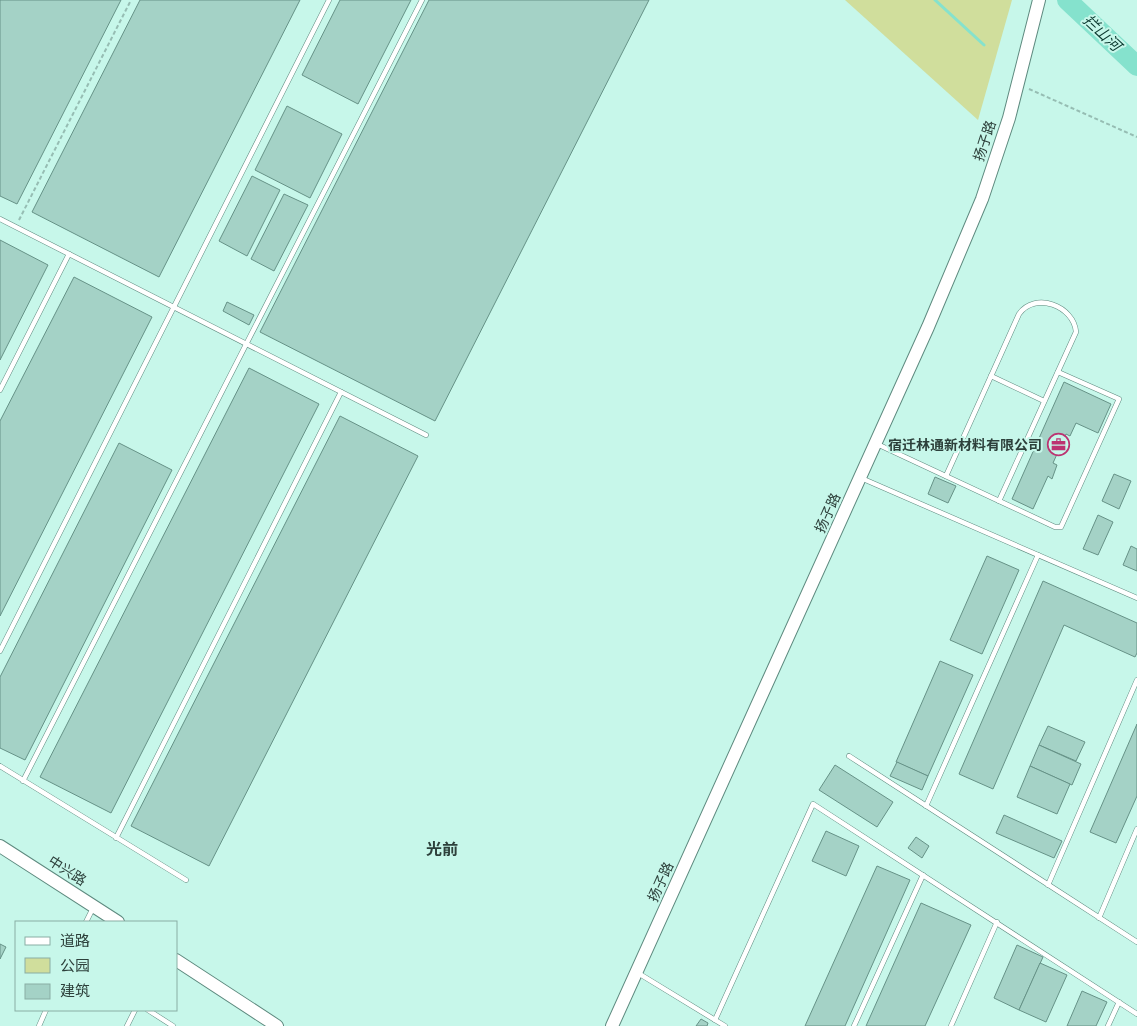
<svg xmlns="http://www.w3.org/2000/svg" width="1137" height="1026" viewBox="0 0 1137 1026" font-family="'Nunito Sans','Noto Sans SC',sans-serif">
  <rect width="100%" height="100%" fill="#c7f7ea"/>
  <!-- green -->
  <polygon fill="#d0de9c" points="845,0 1012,0 978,120"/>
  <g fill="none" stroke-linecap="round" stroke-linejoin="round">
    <!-- stream -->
    <polyline stroke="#85e2cd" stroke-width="3" points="935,0 984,45"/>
    <!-- river -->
    <polyline stroke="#85e2cd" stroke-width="20" points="1067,0 1137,66"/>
  </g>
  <!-- building -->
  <g fill="#a4d2c6" stroke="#669287">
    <polygon points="0,0 121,0 17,204 0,196"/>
    <polygon points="140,0 300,0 159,277 32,212"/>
    <polygon points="340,0 411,0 358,104 302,75"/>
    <polygon points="429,0 649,0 435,421 260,332"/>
    <polygon points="287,106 342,134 310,198 255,170"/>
    <polygon points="252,176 280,190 247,256 219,241"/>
    <polygon points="284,194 308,205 274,271 251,259"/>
    <polygon points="0,240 48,265 0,360"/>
    <polygon points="74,277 152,317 0,616 0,421"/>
    <polygon points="227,302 254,315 249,325 223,311"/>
    <polygon points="249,368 319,404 111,813 40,777"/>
    <polygon points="1064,382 1111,404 1098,433 1076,423 1070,436 1066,434 1053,463 1057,465 1052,479 1048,476 1033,509 1012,499"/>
    <polygon points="340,416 418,456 209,866 131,826"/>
    <polygon points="119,443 172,470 25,760 0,748 0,677"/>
    <polygon points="1114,474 1131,481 1119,509 1102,501"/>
    <polygon points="935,477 956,486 948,503 928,494"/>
    <polygon points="1098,515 1113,522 1098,555 1083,549"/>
    <polygon points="1131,546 1137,549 1137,571 1123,565"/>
    <polygon points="987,556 1019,570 982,654 950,640"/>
    <polygon points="1043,581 1137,623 1137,653 1135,657 1064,625 993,789 959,774"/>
    <polygon points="940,661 973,675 928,776 896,762"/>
    <polygon points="1137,724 1137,796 1116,843 1090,832"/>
    <polygon points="1048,726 1085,742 1076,761 1039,745"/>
    <polygon points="1039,745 1081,764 1072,785 1030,766"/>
    <polygon points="897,762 928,776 922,790 890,776"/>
    <polygon points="835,765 893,802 877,827 819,790"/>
    <polygon points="1030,766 1070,784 1057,814 1017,797"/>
    <polygon points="1004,815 1062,841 1054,858 996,833"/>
    <polygon points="826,831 859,846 846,876 812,861"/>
    <polygon points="916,837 929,846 922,858 908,848"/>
    <polygon points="877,866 910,880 845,1026 805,1026"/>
    <polygon points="921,903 971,925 925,1026 866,1026"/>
    <polygon points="0,944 6,947 0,959"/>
    <polygon points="1017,945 1043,957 1019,1010 994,998"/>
    <polygon points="1040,963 1067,975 1046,1022 1019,1010"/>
    <polygon points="1082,991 1107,1002 1096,1026 1067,1026"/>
    <polygon points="701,1019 708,1023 707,1026 696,1026"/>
  </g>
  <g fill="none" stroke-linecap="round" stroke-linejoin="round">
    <defs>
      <g id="lane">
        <polyline points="0,219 426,435"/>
        <polyline points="991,376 1044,401"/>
        <polyline points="0,390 69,254"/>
        <polyline points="877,444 1055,527 1061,527 1119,399 1058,372"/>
        <path d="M946,476L1019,314C1035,291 1074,306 1076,332L999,501"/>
        <polyline points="861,478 1137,598"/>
        <polyline points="0,651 329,0"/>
        <polyline points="849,756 1137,942"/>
        <polyline points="0,766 186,880"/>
        <polyline points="23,781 422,0"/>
        <polyline points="926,806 1038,555"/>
        <polyline points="116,838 341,392"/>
        <polyline points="1048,885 1137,680"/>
        <polyline points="1099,918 1137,829"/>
        <polyline points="86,922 93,908"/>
        <polyline points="638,973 725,1026"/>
        <polyline points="148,1010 173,1026"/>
        <polyline points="715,1020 813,804 1137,1014"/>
        <polyline points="39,1026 46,1010"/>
        <polyline points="127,1026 135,1010"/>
        <polyline points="854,1026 923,875"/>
        <polyline points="951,1026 997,922"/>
        <polyline points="1108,1026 1119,1002"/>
      </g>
      <g id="secondary">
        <polyline points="0,846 118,922"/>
        <polyline points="176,960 277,1026"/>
        <polyline points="612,1026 928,327 982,199 1009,118 1039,0"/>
      </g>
    </defs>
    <!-- lane casing -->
    <use href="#lane" stroke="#5e8a7f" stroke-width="5.5"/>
    <!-- secondary casing -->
    <use href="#secondary" stroke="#5e8a7f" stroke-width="14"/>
    <!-- path -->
    <g stroke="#96bdb3" stroke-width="2" stroke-dasharray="4 2.5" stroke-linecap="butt">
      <polyline points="1029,89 1137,137"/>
      <polyline points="19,220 131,0"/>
    </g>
    <!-- lane -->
    <use href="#lane" stroke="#fff" stroke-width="4.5"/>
    <!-- secondary -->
    <use href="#secondary" stroke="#fff" stroke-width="12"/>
  </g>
  <!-- icons -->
  <defs>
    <symbol id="office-ring" viewBox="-11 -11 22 22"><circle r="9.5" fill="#c7f7ea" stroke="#bc3371" stroke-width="1.5"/><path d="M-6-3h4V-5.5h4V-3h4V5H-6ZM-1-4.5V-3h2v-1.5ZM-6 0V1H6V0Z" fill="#bc3371"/></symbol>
  </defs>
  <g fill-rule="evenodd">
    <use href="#office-ring" x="1046" y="432" width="25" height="25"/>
  </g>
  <g text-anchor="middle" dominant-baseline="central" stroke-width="4" stroke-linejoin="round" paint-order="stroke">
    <!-- street labels -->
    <g font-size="14" fill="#2d403b" stroke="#c7f7ea">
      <text transform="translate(985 141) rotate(-72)">扬子路</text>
      <text transform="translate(828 513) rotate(-66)">扬子路</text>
      <text transform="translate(67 871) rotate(33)">中兴路</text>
      <text transform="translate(661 882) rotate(-66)">扬子路</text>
    </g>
    <!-- poi labels -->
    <g font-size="14" font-weight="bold" fill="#2d403b" stroke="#c7f7ea" text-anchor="end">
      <text x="1042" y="445">宿迁林通新材料有限公司</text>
    </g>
    <!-- water labels -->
    <g font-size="15" font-style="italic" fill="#0a372e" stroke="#c7f7ea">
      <text transform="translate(1102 33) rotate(43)">拦山河</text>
    </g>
    <!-- quarter labels -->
    <g font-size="16" font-weight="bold" fill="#2d403b" stroke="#c7f7ea">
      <text x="442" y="850">光前</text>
    </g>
  </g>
  <!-- legend -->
  <rect x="15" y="921" width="162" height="90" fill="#c7f7ea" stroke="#89aea4"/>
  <rect x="25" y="937" width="25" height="8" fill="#ffffff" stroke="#89aea4"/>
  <text x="60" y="946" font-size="15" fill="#2d403b">道路</text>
  <rect x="25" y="958" width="25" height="15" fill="#d0de9c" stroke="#89aea4"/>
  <text x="60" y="971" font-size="15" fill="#2d403b">公园</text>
  <rect x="25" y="984" width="25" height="15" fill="#a4d2c6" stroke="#89aea4"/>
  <text x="60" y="996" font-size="15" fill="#2d403b">建筑</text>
</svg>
